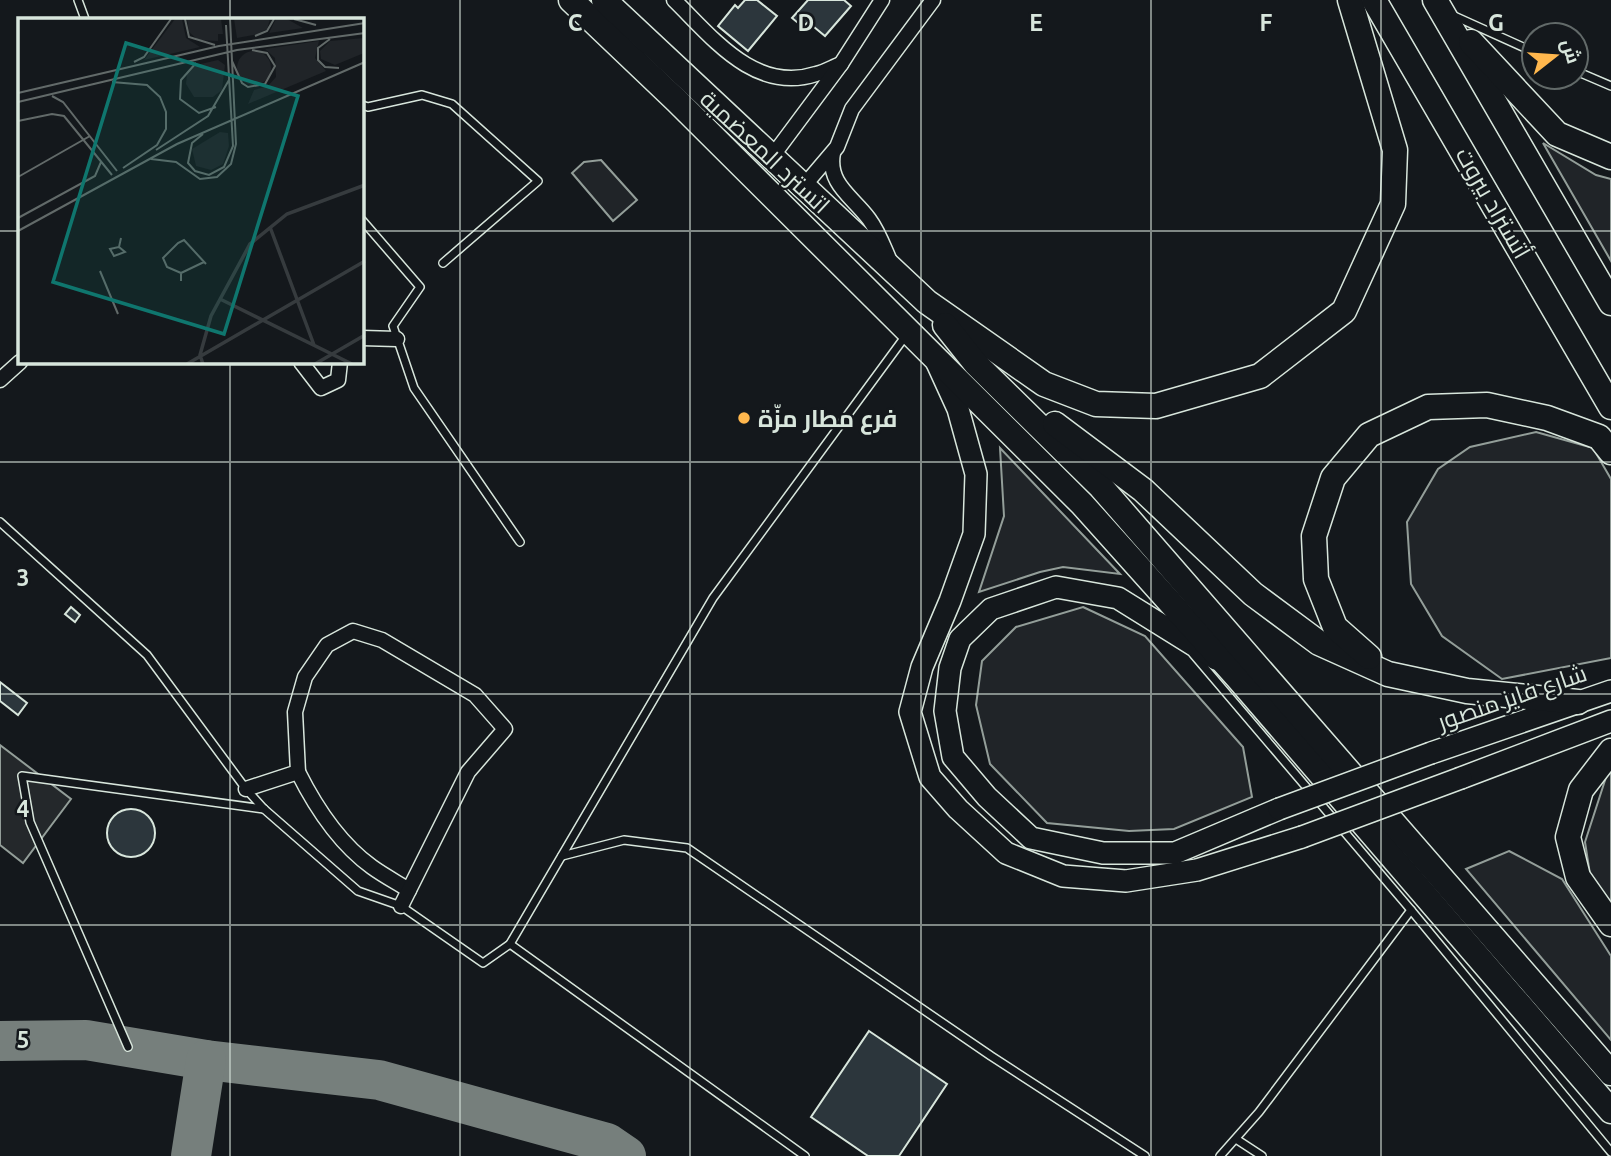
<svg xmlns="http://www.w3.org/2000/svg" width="1611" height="1156" viewBox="0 0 1611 1156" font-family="Ubuntu,Cairo,sans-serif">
  <rect width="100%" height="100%" fill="#14181c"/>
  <!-- green -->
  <g fill="#202428" stroke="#939e99" stroke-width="2">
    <polygon points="1543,143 1596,175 1611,179 1611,261"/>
    <polygon points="601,160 637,200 613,221 572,173 584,162"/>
    <polygon points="1536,432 1593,448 1611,479 1611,658 1502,679 1442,636 1411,584 1407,522 1438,469 1470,447"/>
    <polygon points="1000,448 1120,574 1063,567 1040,572 979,592 1004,516"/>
    <polygon points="1083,607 1145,636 1243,747 1252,797 1174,829 1129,831 1047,823 990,764 976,705 982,661 1016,627"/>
    <polygon points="1610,765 1611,765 1611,903 1591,881 1585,842"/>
    <polygon points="1509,851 1562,879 1611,956 1611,1040 1466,869"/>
  </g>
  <!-- parking -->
  <polygon fill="#24282b" stroke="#939e99" stroke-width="2" points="0,745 71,799 23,863 0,845"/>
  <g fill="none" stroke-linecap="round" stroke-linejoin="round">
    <!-- taxiway -->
    <g stroke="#767f7c" stroke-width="40">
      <polyline points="0,1041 86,1040 206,1060 379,1080 607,1143 626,1156"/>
      <polyline points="191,1156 206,1060"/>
    </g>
  </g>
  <!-- building -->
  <g fill="#2c363c" stroke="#d8e6dc" stroke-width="2">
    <polygon points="745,0 757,0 777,16 748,51 718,26 735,5 738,8"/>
    <polygon points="808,0 844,0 851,6 825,36 808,22 803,27 792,18"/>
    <polygon points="71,607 80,615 75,622 65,614"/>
    <polygon points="0,682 27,703 18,715 0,701"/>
    <circle cx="131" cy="833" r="24"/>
    <polygon points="869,1031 947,1084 899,1156 868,1156 811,1117"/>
  </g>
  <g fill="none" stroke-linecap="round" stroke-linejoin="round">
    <defs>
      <g id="lane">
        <polyline points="78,0 85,19"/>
        <polyline points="1452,15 1534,52"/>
        <polyline points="1576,71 1611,86"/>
        <polyline points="362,105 368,107 422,95 452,104 538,181 443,263"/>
        <polyline points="362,220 420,287 393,326 414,388 520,542"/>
        <polyline points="0,522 147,655 246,789 264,809 358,891 401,906 483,963 510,944 713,598 907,334"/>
        <polyline points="1193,654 1411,910 1611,1152"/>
        <polyline points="562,856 624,840 687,848 991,1056 1145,1156"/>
        <polyline points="510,944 805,1156"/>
        <polyline points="128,1047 30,822 22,776 264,809"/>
        <polyline points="1236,1139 1262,1156"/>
        <polyline points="1220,1156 1259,1112 1411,910"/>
      </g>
      <g id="street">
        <path d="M674,0C712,37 755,94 816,74C825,72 833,67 841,64"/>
        <path d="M833,153C827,184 853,197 869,219C878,231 883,245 889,259"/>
        <polyline points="771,158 841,64 882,0"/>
        <polyline points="803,187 837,147 852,109 933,0"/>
        <polyline points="362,338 397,339"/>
        <polyline points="301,362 321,388 338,380 340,362"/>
        <polyline points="0,380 20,362"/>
        <path d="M298,772C315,806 340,844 372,867C383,875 396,882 409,890"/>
        <polyline points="246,789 298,772 295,712 305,677 327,645 353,631 382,640 475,695 505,729 468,772 401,906"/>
      </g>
      <g id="primary">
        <polyline points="937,363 958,409 976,474 974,534 950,601 922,667 910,712 930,777 958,809 1006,853 1063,876 1126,881 1197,870 1302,837"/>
        <polyline points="1216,659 1118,598 1056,587 991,609 960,639 950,668 945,711 953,757 987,797 1031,838 1103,853 1175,853 1279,809"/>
        <polyline points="1431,753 1611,691"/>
        <polyline points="1461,778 1611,721"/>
      </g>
      <g id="highway">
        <polyline points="571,0 677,101 1082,504 1238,678 1611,1111"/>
        <polyline points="604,0 927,302 1044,384 1096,404 1156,406 1260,376 1344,311 1393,204 1395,150 1350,0"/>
        <polyline points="1374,0 1611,407"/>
        <polyline points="1435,0 1611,303"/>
        <polyline points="1471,42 1557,134 1611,157"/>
        <polyline points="945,325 976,364 1101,487 1611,1073"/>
        <polyline points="1055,424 1143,490 1253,594 1319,643 1388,674 1467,691 1578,702"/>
        <polyline points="1369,657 1335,627 1316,579 1314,536 1333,478 1369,435 1428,407 1487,405 1547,418 1599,437 1611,452"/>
        <polyline points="1611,751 1581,790 1568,837 1578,877 1611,924"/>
      </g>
    </defs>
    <!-- lane casing -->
    <use href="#lane" stroke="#d8e6dc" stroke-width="10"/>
    <!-- street casing -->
    <use href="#street" stroke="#d8e6dc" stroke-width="17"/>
    <!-- primary casing -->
    <use href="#primary" stroke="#d8e6dc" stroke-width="24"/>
    <!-- highway casing -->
    <use href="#highway" stroke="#d8e6dc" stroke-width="27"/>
    <!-- lane -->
    <use href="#lane" stroke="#14181c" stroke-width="7"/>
    <!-- street -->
    <use href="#street" stroke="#14181c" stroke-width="14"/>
    <!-- primary -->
    <use href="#primary" stroke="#14181c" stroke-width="21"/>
    <!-- highway -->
    <use href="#highway" stroke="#14181c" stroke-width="24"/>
    <defs>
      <g id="primary-bridge">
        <polyline points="1279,809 1431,753"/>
        <polyline points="1302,837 1461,778"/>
      </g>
    </defs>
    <!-- primary-bridge casing -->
    <use href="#primary-bridge" stroke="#d8e6dc" stroke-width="24" stroke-linecap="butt"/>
    <!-- primary-bridge -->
    <use href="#primary-bridge" stroke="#14181c" stroke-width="21"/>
  </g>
  <!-- grid -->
  <path fill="none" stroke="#d8e6dc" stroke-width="2" stroke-opacity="0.55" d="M230,0V19M460,0V1156M690,0V1156M921,0V1156M1151,0V1156M1381,0V1156M0,231H19M362,231H1611M230,362V1156M0,462H1611M0,694H1611M0,925H1611"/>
  <!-- markers -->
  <circle fill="#ffb74d" stroke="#14181c" stroke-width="2.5" cx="744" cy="418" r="7"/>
  <g text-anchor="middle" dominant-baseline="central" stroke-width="5" stroke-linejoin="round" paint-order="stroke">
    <!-- street labels -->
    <g font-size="24" fill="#d8e6dc" stroke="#14181c">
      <text transform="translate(765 152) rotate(43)">اتسترد المعضمية</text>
      <text transform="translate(1493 203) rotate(60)">أتستراد بيروت</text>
      <text transform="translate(1512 697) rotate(-19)">شارع فايز منصور</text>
    </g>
    <!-- poi labels -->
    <g font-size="24" font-weight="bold" fill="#d8e6dc" stroke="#14181c" text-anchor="start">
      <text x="758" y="418">فرع مطار مزّة</text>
    </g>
  </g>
  <!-- overview -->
  <g transform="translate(18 18)">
    <rect width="346" height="346" fill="#14181c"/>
    <path d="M157,1H164L168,20L182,29L126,42ZM169,1H203L205,16H200V23L180,22L171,14ZM216,1H252L249,11L240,16L219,20ZM258,1H269L285,10L251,15ZM346,20V35L317,47L303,41L302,33L312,23ZM301,23L297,40L308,53L230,86L236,72L250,68L258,59L257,40L247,31ZM219 50a17 17 0 1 1 34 0a17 17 0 1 1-34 0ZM200,42L207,47L204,72L195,79H176L168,66L169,56L174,48ZM202,114L210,115L211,128L205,146L193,152L178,148L174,131Z" fill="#202428"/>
    <path fill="none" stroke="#363b3e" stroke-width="3.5" d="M252,209L296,327M202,281L334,346M169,346L347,243M185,346L182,337L193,298L232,226L269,196L347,167M297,346L347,317"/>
    <path fill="none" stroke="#626a69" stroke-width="2" d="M167,1L171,19L197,27M276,1L298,7M237,18L249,13L256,1M312,21L300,30V42L307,49L321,50M214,43L224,65L230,69L247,66L257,48L249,35L234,32M116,44L126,39L153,1M178,45L163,62L162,81L181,95L198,89M94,64L129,67L142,79L148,94V111L139,127L105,150M0,75L201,28L347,5M34,78L45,84L99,153M0,84L219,32L347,15M0,103L34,96L46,98L94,157M185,116L174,125L170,145L177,153L191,157L206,149L215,128L208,7M138,132L190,98L211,62M133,141L158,144L182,161L199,159L213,146L218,126L212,1M0,159L72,118M0,200L77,158L83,144M0,213L159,126L347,44M101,229L107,234L96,238L92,231L101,229L103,220M82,253L100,296M163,255L186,244M163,263V255L149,249L145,240L160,225L166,222L188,246"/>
    <path fill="#0f766e" fill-opacity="0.15" stroke="#0f766e" stroke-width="3.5" d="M108,25L280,78L206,316L35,264Z"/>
    <rect width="346" height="346" fill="none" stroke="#d8e6dc" stroke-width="3.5"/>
  </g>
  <g font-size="23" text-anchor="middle" font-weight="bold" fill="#d8e6dc" stroke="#14181c" stroke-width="5" stroke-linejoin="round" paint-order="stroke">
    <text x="575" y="31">C</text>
    <text x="806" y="31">D</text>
    <text x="1036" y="31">E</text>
    <text x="1266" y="31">F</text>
    <text x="1496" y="31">G</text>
    <text x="23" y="586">3</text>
    <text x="23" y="817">4</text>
    <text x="23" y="1048">5</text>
  </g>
  <!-- north arrow -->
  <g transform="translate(1555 56) rotate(73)"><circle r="33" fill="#14181c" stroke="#626a69" stroke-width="2"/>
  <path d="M0-5L12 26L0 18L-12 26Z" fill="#ffb74d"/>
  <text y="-10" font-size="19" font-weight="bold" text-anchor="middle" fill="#d8e6dc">ش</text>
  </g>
</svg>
